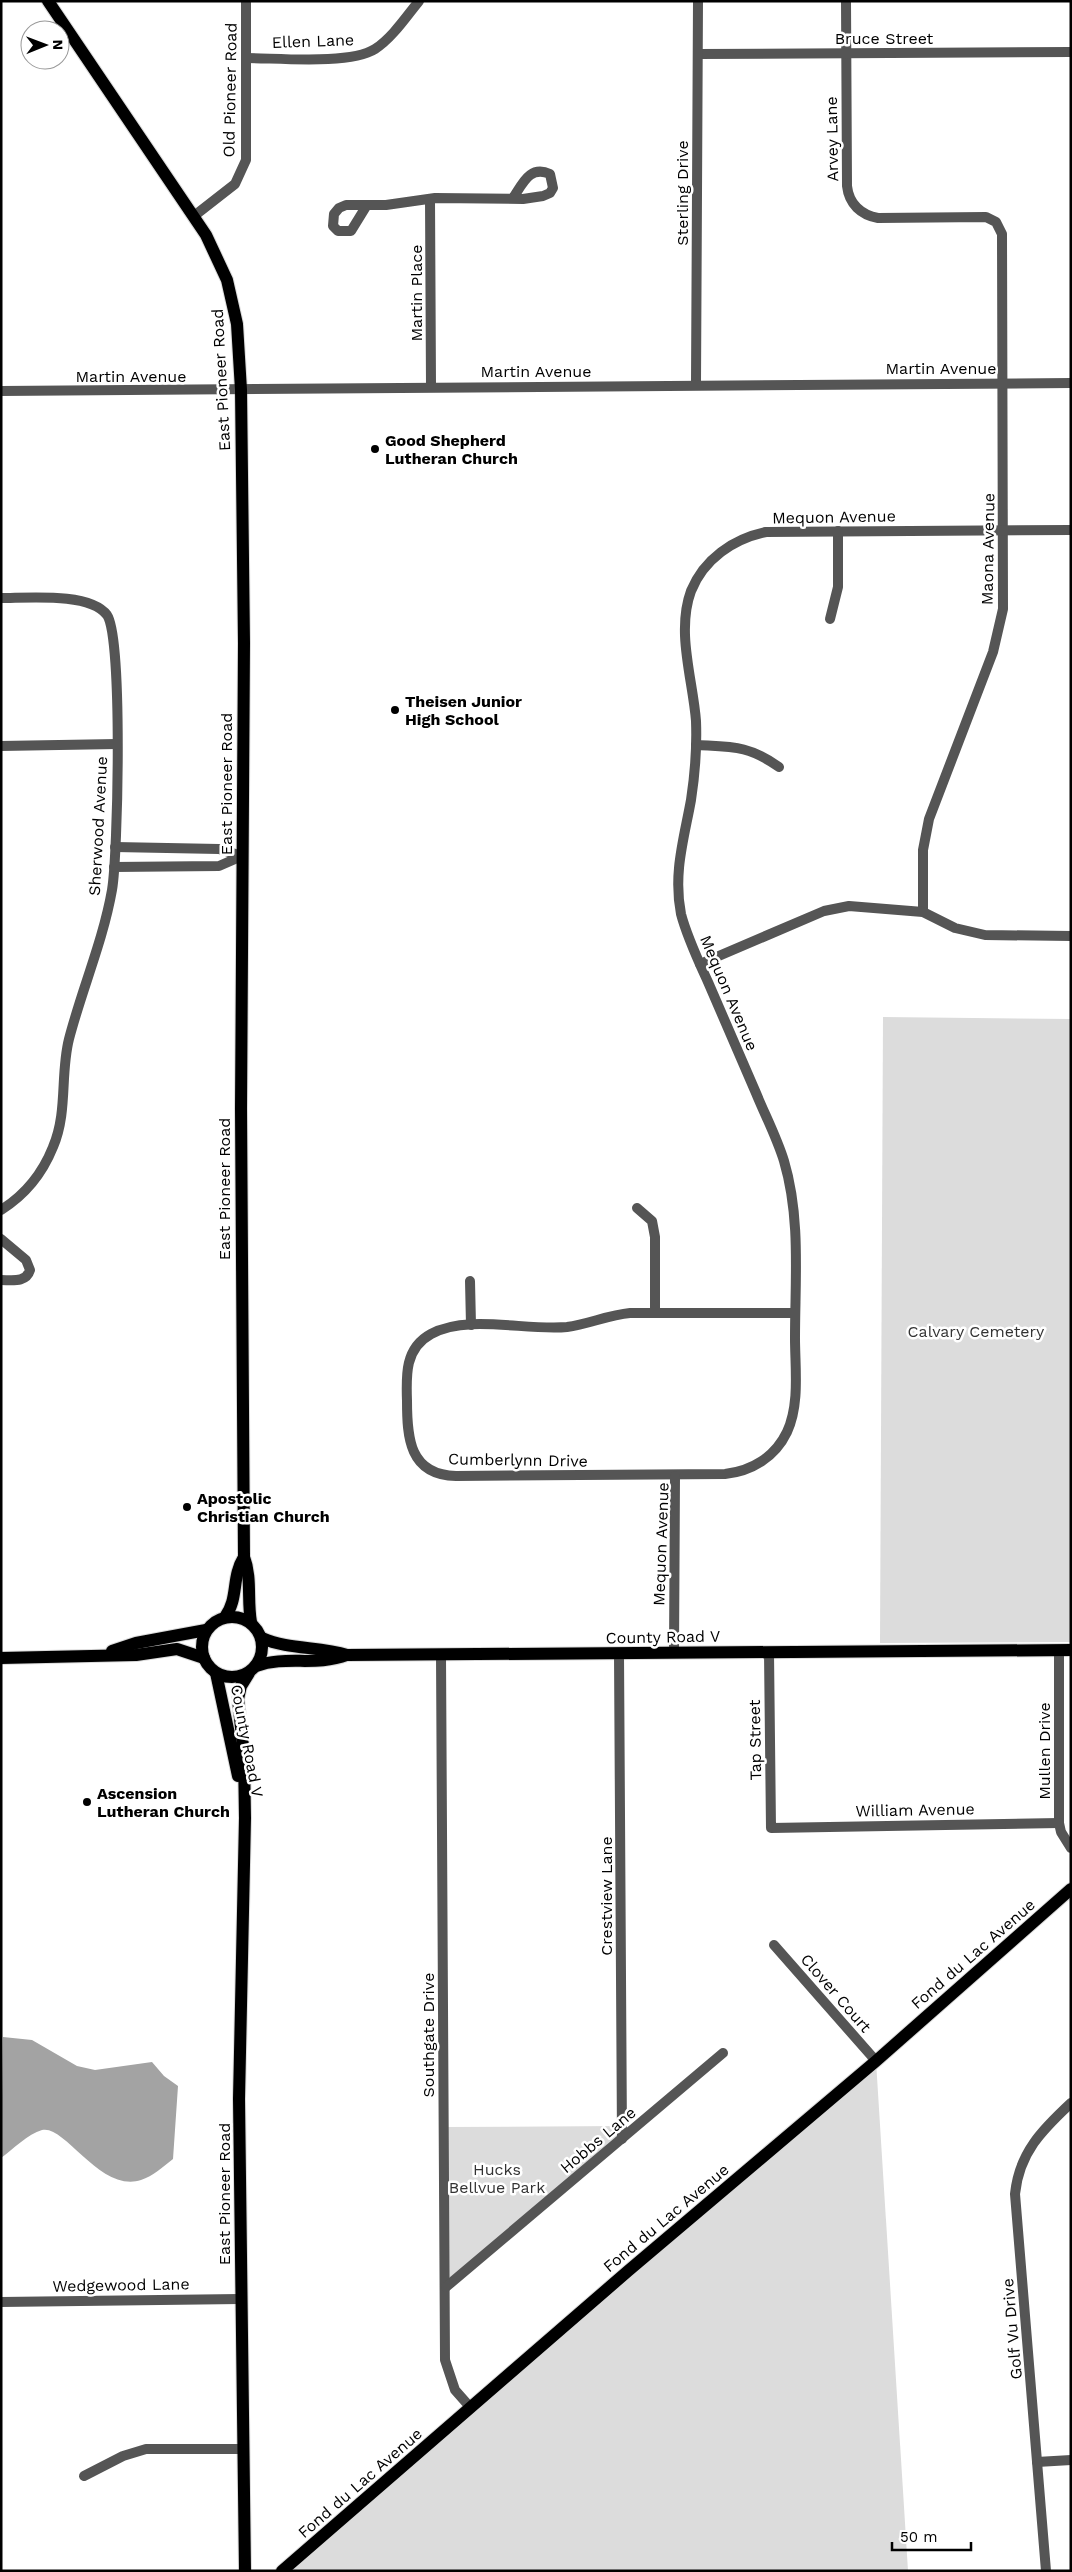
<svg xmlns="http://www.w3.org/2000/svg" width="1072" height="2572" viewBox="0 0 1072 2572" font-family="'Work Sans',sans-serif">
  <rect width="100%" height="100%" fill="#fff"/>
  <!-- green -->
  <g fill="#dcdcdc">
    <polygon points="883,1017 1071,1019 1071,1642 880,1643"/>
    <polygon points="876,2061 908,2571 282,2571"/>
    <polygon points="622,2126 622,2139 446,2287 443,2127"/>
  </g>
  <!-- water -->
  <path fill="#a3a3a3" d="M3,2037L32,2040L77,2066L95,2070L152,2062L164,2076L178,2086L173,2159C163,2167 153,2176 141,2180C100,2193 65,2124 42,2130C28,2134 13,2149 1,2158Z"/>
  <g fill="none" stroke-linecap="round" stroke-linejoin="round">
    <defs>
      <g id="major">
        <path d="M48,1L206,235L227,280L237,324L241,390L244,643L241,1109L244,1557C231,1578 239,1598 225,1617"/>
        <path d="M244,1557C252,1578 247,1600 251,1622"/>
        <circle cx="232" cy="1647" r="30"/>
        <path d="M262,1638C289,1650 319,1646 347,1655"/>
        <polyline points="112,1651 136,1643 206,1630"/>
        <polyline points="1,1658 136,1655 177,1649 204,1658"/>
        <path d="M256,1666C287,1655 315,1667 347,1655L1071,1650"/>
        <polyline points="216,1673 238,1776"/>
        <polyline points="245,2571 239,2099 245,1818 244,1756 238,1699 241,1686 249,1673"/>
        <polyline points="282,2571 628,2271 876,2061 1071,1889"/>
      </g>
    </defs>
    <!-- major casing -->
    <use href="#major" stroke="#dbdbdb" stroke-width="14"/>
    <!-- minor -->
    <g stroke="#555" stroke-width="10">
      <path d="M846,1L847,186C849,204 861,215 878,218L986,217L996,222L1002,234L1003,609L993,652L929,819L923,850V912"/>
      <polyline points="698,54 1071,52"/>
      <path d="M246,58C277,58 350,65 375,49C392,38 406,17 419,1"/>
      <polyline points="430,199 431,386"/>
      <path d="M367,205L351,231H338L333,226L334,214L339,208L346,205H386L435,198L523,199L543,196L550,193L553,188L550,174C530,165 523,183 513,198"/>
      <polyline points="194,216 235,184 246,160 246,1"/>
      <polyline points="696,384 698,1"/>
      <polyline points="1,391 1071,383"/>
      <path d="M1,598C27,598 90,592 107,615C123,638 118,855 112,890C103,941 82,989 69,1039C60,1074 68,1112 53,1147C43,1172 25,1195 1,1210"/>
      <polyline points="830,619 838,587 838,531"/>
      <path d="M696,745C732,747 748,745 779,767"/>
      <polyline points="1,746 117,744"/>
      <polyline points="115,847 219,849 242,856"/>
      <polyline points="114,867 219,866 242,856"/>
      <polyline points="700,964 824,911 849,906 923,912 955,928 985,935 1071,936"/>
      <polyline points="637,1208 652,1221 655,1237 655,1313"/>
      <path d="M1,1239L26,1260L30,1270C26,1283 12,1280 1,1280"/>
      <polyline points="470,1281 471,1325"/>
      <path d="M795,1313H630C608,1315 589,1324 567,1327C526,1331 468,1314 431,1334C405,1348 406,1375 407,1401C407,1437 409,1475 456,1476L725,1474C752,1471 775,1457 787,1432C800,1404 795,1368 795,1338C795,1280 801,1218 784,1161C777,1138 765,1115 756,1093C740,1056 724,1019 708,982C698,960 687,937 681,914C673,873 684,839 691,800C695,774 697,748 696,721C693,680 676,632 691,591C704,559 733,539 766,532L1071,530"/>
      <polyline points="1059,1651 1059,1823 1061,1832 1071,1848"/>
      <polyline points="674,1653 675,1476"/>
      <polyline points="769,1653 771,1828 1059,1823"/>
      <polyline points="619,1654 622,2139"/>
      <polyline points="441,1655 445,2360 455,2390 470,2407"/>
      <polyline points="774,1945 876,2061"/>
      <polyline points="446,2287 723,2053"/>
      <polyline points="1,2302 240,2299"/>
      <polyline points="1037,2462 1071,2460"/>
      <polyline points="84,2476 123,2456 146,2449 242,2449"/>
      <path d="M1046,2571L1015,2194C1019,2153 1042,2130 1071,2103"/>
    </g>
    <!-- major -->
    <use href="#major" stroke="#000" stroke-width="12"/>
  </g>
  <!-- markers -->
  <g fill="#000" stroke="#fff" stroke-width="2">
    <circle cx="375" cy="449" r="5"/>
    <circle cx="395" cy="710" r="5"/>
    <circle cx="187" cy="1507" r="5"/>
    <circle cx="87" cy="1802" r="5"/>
  </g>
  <g text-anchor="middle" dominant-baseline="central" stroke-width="5" stroke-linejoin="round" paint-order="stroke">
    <!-- street labels -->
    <g font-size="16" fill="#000" stroke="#fff">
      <text x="884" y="38">Bruce Street</text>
      <text transform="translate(313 41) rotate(-2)">Ellen Lane</text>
      <text transform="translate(230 90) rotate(-89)">Old Pioneer Road</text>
      <text transform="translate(832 139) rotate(-91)">Arvey Lane</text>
      <text transform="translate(682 193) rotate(-90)">Sterling Drive</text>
      <text transform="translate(416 293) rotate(-90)">Martin Place</text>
      <text x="941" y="368">Martin Avenue</text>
      <text x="536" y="371">Martin Avenue</text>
      <text x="131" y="376">Martin Avenue</text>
      <text transform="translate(221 380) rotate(-93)">East Pioneer Road</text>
      <text transform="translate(834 517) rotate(-1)">Mequon Avenue</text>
      <text transform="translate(988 549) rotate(-89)">Maona Avenue</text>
      <text transform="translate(226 784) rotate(-90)">East Pioneer Road</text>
      <text transform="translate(98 826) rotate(-87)">Sherwood Avenue</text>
      <text transform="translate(729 993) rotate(67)">Mequon Avenue</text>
      <text transform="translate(224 1189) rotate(-90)">East Pioneer Road</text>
      <text transform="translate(518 1460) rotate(1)">Cumberlynn Drive</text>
      <text transform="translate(661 1544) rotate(-88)">Mequon Avenue</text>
      <text transform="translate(663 1637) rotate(-1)">County Road V</text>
      <text transform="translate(755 1740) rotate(-91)">Tap Street</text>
      <text transform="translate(247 1741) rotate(79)">County Road V</text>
      <text transform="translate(1044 1751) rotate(-90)">Mullen Drive</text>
      <text transform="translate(915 1810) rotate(-1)">William Avenue</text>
      <text transform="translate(606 1896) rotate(-90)">Crestview Lane</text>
      <text transform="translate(973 1954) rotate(-41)">Fond du Lac Avenue</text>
      <text transform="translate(836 1993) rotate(49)">Clover Court</text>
      <text transform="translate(428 2035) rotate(-90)">Southgate Drive</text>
      <text transform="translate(598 2140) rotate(-40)">Hobbs Lane</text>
      <text transform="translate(224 2194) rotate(-90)">East Pioneer Road</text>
      <text transform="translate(666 2218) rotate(-40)">Fond du Lac Avenue</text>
      <text transform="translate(121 2285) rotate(-1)">Wedgewood Lane</text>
      <text transform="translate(1012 2329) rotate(-95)">Golf Vu Drive</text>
      <text transform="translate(360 2483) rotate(-41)">Fond du Lac Avenue</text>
    </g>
    <!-- poi labels -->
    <g font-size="16" font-weight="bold" fill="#000" stroke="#fff" text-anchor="start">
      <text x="385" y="440">Good Shepherd<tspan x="385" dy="18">Lutheran Church</tspan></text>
      <text x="405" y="701">Theisen Junior<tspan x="405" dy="18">High School</tspan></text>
      <text x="197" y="1498">Apostolic<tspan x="197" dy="18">Christian Church</tspan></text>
      <text x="97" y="1793">Ascension<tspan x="97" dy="18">Lutheran Church</tspan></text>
    </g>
    <!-- park labels -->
    <g font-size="16" fill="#333" stroke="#fff">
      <text x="976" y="1331">Calvary Cemetery</text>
      <text x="497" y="2169">Hucks<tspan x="497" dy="18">Bellvue Park</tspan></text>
    </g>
  </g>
  <!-- border -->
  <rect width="1072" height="2572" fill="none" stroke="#000000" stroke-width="5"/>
  <!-- north arrow -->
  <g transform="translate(45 45) rotate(89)"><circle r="24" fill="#ffffff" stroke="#999999"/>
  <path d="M0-4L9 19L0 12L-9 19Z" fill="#000000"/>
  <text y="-8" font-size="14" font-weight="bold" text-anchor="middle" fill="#000000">N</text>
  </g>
  <!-- scale -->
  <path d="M892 2542v8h79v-8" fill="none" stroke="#000000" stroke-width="2.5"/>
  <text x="900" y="2542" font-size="15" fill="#000000" stroke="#ffffff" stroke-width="4" paint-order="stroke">50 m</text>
</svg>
